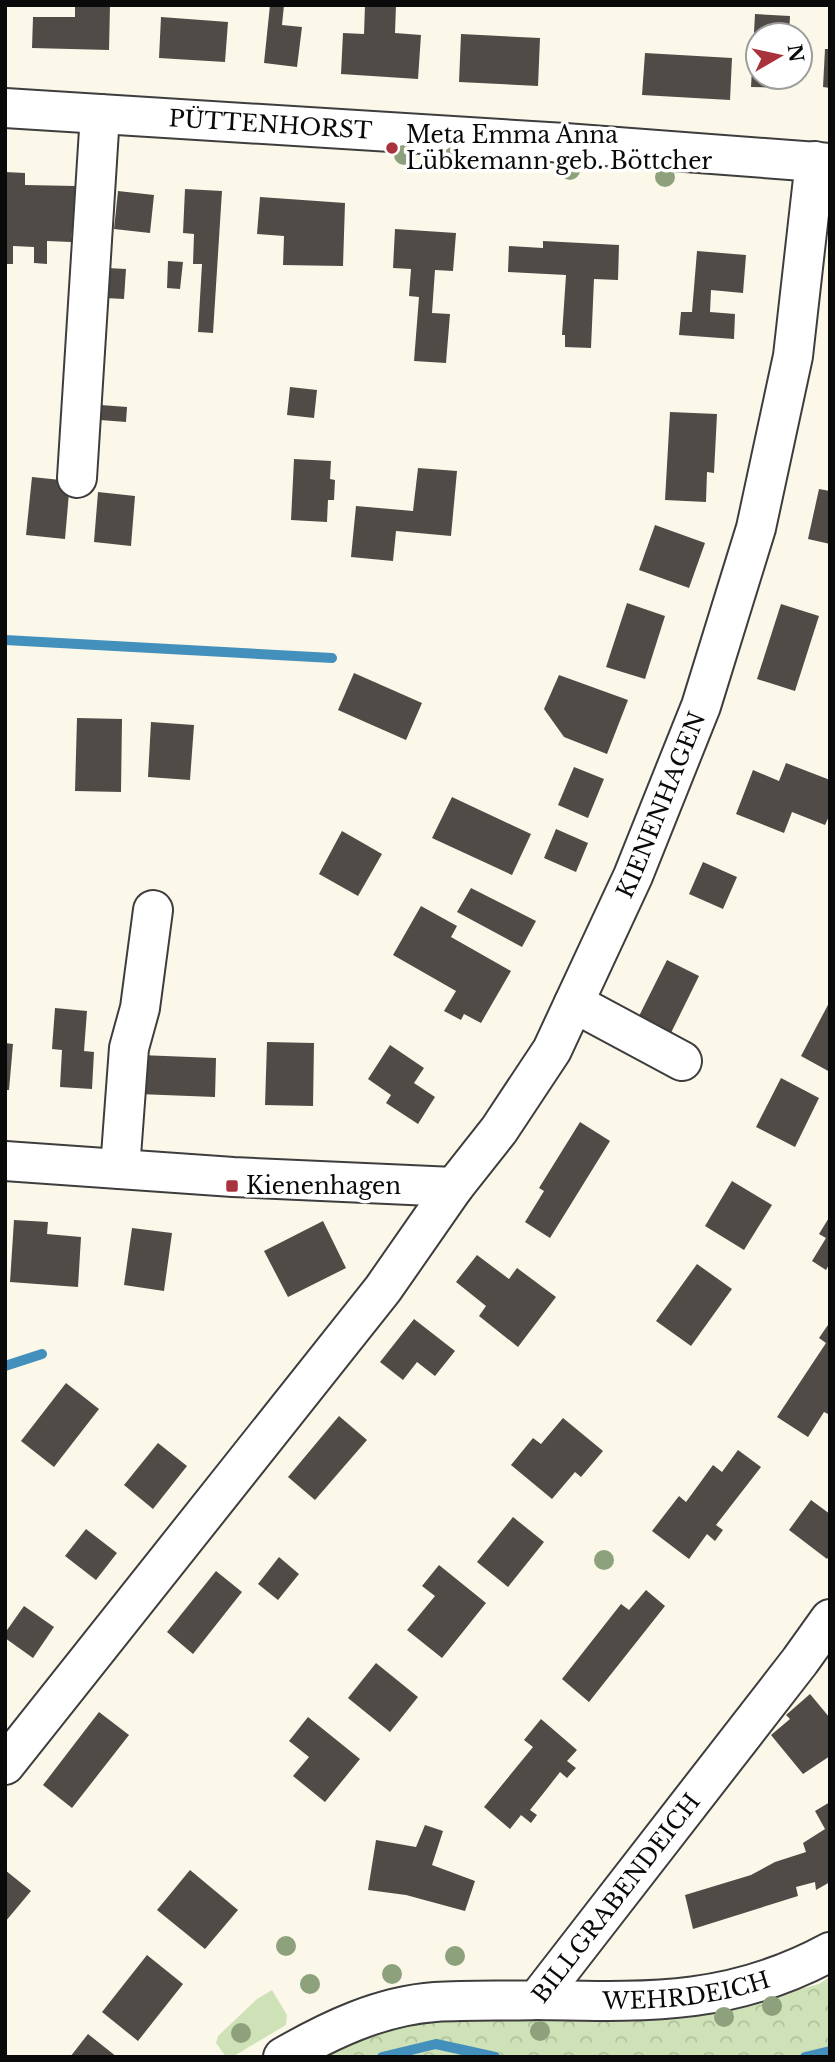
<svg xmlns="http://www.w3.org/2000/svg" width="835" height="2062" viewBox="0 0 835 2062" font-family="'Libre Baskerville',serif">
  <defs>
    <pattern id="park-crowns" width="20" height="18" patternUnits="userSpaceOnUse" patternTransform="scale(1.75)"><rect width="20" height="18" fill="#cfe2b7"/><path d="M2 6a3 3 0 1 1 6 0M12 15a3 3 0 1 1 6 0" fill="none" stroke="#b0c19c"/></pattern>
  </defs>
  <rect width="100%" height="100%" fill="#fcf8e9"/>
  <!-- grass -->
  <polygon fill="#cfe2b7" points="272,1990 287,2015 286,2025 232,2057 226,2057 216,2043 218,2036 257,1999"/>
  <!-- park -->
  <polygon fill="url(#park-crowns)" points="830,1977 830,2057 312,2057 385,2028 437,2018 618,2022 691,2018 819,1984"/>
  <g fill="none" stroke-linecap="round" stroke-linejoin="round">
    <!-- stream -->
    <g stroke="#4390bc" stroke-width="10">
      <polyline points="5,640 332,658"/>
      <polyline points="5,1366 42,1354"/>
      <polyline points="382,2057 436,2044 495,2057"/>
      <polyline points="805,2057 830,2051"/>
    </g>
  </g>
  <!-- building -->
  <g fill="#514b47">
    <polygon points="75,5 110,5 109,50 32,48 33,17 75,17"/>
    <polygon points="270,5 284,5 282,25 302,27 297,67 264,63"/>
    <polygon points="365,5 396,5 395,33 421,35 418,79 341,74 343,33 364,34"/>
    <polygon points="755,14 790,16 789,35 758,35 758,77 787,77 786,88 751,87"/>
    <polygon points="161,17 228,22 225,62 159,58"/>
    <polygon points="461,34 540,38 538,86 459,82"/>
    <polygon points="825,49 830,49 830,88 823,87"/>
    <polygon points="645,53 732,58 730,100 642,95"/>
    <polygon points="5,172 25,173 25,185 76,186 71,242 47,241 47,264 34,263 34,247 13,246 13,264 5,264"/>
    <polygon points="185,189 222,191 213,333 198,332 202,264 193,264 194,234 183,233"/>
    <polygon points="118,191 154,195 150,233 114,229"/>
    <polygon points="260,197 345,203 343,266 283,265 284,236 257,234"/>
    <polygon points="395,229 456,233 453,271 435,270 432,313 450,314 446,363 414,361 419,297 409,296 411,269 393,268"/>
    <polygon points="543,241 619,245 618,280 594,279 591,348 565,347 565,335 562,335 566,275 508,272 509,246 543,248"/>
    <polygon points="697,251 746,255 743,293 711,290 710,312 735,314 734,339 679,335 681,312 692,312"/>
    <polygon points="168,261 183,262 180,289 167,288"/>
    <polygon points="107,268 126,269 124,299 105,298"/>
    <polygon points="290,387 317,390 314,418 287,415"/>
    <polygon points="101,405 127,407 126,422 100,420"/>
    <polygon points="670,412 717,414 714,473 707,472 706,502 665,500"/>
    <polygon points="294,459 331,461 330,479 335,480 334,500 328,500 327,522 291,520"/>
    <polygon points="418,468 457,471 451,536 396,531 393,561 351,557 356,506 413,511"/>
    <polygon points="32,477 70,481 65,539 26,535"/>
    <polygon points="819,489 830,491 830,544 808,539"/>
    <polygon points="98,492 135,496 131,546 94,542"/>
    <polygon points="655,525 705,543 689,588 639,570"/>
    <polygon points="627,603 665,616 645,679 606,667"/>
    <polygon points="781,604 819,616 795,691 757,679"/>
    <polygon points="354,673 422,703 406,740 338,710"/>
    <polygon points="559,675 628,700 607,754 564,737 544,709"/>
    <polygon points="77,718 122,719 121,792 75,791"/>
    <polygon points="151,722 194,725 190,780 148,777"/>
    <polygon points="786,763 830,780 830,814 825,825 792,812 784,833 736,814 753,770 779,781"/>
    <polygon points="574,767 604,779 588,818 558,805"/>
    <polygon points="452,797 531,834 512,875 432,838"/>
    <polygon points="556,829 588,843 576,872 544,858"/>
    <polygon points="342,831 382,854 358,896 319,874"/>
    <polygon points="703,862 737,877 723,909 689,894"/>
    <polygon points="471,888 536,921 522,947 457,912"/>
    <polygon points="421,906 457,926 451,937 511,971 481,1023 464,1014 461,1020 444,1011 456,991 393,955"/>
    <polygon points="667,960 699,976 667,1041 635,1024"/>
    <polygon points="830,1001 830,1072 801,1056"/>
    <polygon points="55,1008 87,1011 84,1051 94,1052 92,1089 60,1087 62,1050 52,1049"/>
    <polygon points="267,1042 314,1043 313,1106 265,1105"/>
    <polygon points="5,1043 13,1044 9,1090 5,1090"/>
    <polygon points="390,1045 424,1068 414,1083 435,1097 418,1124 386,1103 391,1095 368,1079"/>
    <polygon points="140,1055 216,1058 215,1097 138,1094"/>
    <polygon points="781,1078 819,1098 795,1147 756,1127"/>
    <polygon points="580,1122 610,1141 550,1238 525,1222 544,1191 539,1188"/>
    <polygon points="732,1181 772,1205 744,1250 705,1226"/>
    <polygon points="830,1216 830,1263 826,1270 812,1261 826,1238 819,1234"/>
    <polygon points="14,1220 48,1222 47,1234 81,1237 78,1287 10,1282"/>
    <polygon points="323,1221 346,1268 288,1297 264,1251"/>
    <polygon points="132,1228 172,1233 164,1291 124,1285"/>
    <polygon points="477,1255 509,1279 517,1268 556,1297 518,1347 479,1316 486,1306 456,1282"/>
    <polygon points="697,1264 732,1289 691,1346 656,1321"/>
    <polygon points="414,1319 455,1351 435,1376 417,1362 403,1380 380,1362"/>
    <polygon points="830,1322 830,1415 824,1412 808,1437 777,1417 826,1343 819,1338"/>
    <polygon points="66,1383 99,1409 54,1467 21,1441"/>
    <polygon points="339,1416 367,1440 315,1500 288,1477"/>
    <polygon points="563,1418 603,1451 581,1477 575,1472 552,1499 511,1465 533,1438 541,1444"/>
    <polygon points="158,1443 187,1466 153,1509 124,1485"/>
    <polygon points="738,1450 761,1467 716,1525 723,1530 715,1541 707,1534 689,1559 652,1531 679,1496 686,1502 713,1465 722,1472"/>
    <polygon points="811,1500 830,1514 830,1555 827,1559 789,1530"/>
    <polygon points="513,1517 544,1542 508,1587 477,1562"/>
    <polygon points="86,1529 117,1553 96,1580 65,1556"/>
    <polygon points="279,1557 299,1574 278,1600 258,1584"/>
    <polygon points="439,1565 486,1603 442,1658 407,1630 435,1596 422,1586"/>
    <polygon points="216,1571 242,1592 193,1654 167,1632"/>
    <polygon points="646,1590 665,1606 589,1702 562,1679 621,1604 629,1610"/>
    <polygon points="24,1606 54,1627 33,1658 5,1638 5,1633"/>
    <polygon points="376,1663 418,1697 390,1732 348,1698"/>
    <polygon points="810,1694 830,1718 830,1756 803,1774 771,1735 790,1719 786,1715"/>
    <polygon points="99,1712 129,1735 72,1808 43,1785"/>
    <polygon points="308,1717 360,1759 325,1802 293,1776 309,1757 289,1741"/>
    <polygon points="541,1719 577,1750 567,1761 576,1768 567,1778 560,1772 546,1790 530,1810 537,1815 531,1823 521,1815 510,1829 484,1807 533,1747 524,1740"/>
    <polygon points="830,1802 830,1882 816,1890 815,1882 796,1887 798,1896 693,1929 685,1895 751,1875 775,1862 806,1852 803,1843 825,1829 815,1811"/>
    <polygon points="425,1825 443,1831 432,1865 475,1881 465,1911 406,1895 368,1890 376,1840 416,1847"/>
    <polygon points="5,1870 31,1891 5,1922"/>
    <polygon points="190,1870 238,1910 205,1949 157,1910"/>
    <polygon points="147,1955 183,1984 138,2041 102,2012"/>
    <polygon points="88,2034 117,2057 70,2057"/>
  </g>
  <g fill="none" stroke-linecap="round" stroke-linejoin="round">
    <defs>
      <g id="minor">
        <path id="s1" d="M5,108L565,143L830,163"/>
        <polyline points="77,478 100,114"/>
        <polyline points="574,1003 682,1061"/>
        <polyline points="5,1161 233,1177 454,1187"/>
        <polyline points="120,1169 129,1048 140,1008 153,910"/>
        <path id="s2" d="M5,1765L383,1289L454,1187L499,1130L552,1050L633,876L701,706L756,528L793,356L815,161"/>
        <path id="s3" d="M537,2000C647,2002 730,2006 830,1952"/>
        <path id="s4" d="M283,2057C330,2030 380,2006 435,2002C469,2000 503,2001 537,2000L800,1661L830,1619"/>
      </g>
    </defs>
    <!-- minor casing -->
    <use href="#minor" stroke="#3d3d3d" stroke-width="42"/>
    <!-- minor -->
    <use href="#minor" stroke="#fff" stroke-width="38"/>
  </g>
  <!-- trees -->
  <g fill="#8ca17c">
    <circle cx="404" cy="155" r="10"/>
    <circle cx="453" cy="157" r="10"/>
    <circle cx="570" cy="170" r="10"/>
    <circle cx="665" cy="177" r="10"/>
    <circle cx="604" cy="1560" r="10"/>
    <circle cx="286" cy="1946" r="10"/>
    <circle cx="455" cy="1956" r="10"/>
    <circle cx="392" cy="1974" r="10"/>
    <circle cx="310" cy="1984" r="10"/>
    <circle cx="772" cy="2006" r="10"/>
    <circle cx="724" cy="2017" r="10"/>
    <circle cx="540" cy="2031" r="10"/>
    <circle cx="241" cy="2033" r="10"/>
  </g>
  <!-- markers -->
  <g fill="#a9333d" stroke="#fff" stroke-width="2.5">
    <circle cx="392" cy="148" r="7"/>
    <rect x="225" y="1179" width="14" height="14" rx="3.5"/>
  </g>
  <g text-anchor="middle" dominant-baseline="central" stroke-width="7" stroke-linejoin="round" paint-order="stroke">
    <!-- street labels -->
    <g font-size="23" fill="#0a0a0a" stroke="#fff">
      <text stroke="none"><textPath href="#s1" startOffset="266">PÜTTENHORST</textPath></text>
      <text stroke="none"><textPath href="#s2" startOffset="1169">KIENENHAGEN</textPath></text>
      <text stroke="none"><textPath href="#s4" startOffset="394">BILLGRABENDEICH</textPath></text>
      <text stroke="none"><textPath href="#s3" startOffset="150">WEHRDEICH</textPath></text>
    </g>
    <!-- poi labels -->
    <g font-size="23" fill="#0a0a0a" stroke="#fff" text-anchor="start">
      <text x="406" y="135">Meta Emma Anna<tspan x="406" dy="26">Lübkemann geb. Böttcher</tspan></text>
      <text x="246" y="1186">Kienenhagen</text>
    </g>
  </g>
  <!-- border -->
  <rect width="835" height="2062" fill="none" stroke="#0a0a0a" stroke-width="14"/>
  <!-- north arrow -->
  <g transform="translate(779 56) rotate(81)"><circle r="33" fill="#ffffff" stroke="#9d9d9d" stroke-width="2"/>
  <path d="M0-5L12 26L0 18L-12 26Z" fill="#a9333d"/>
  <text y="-10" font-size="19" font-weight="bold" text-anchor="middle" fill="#0a0a0a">N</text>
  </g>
</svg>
